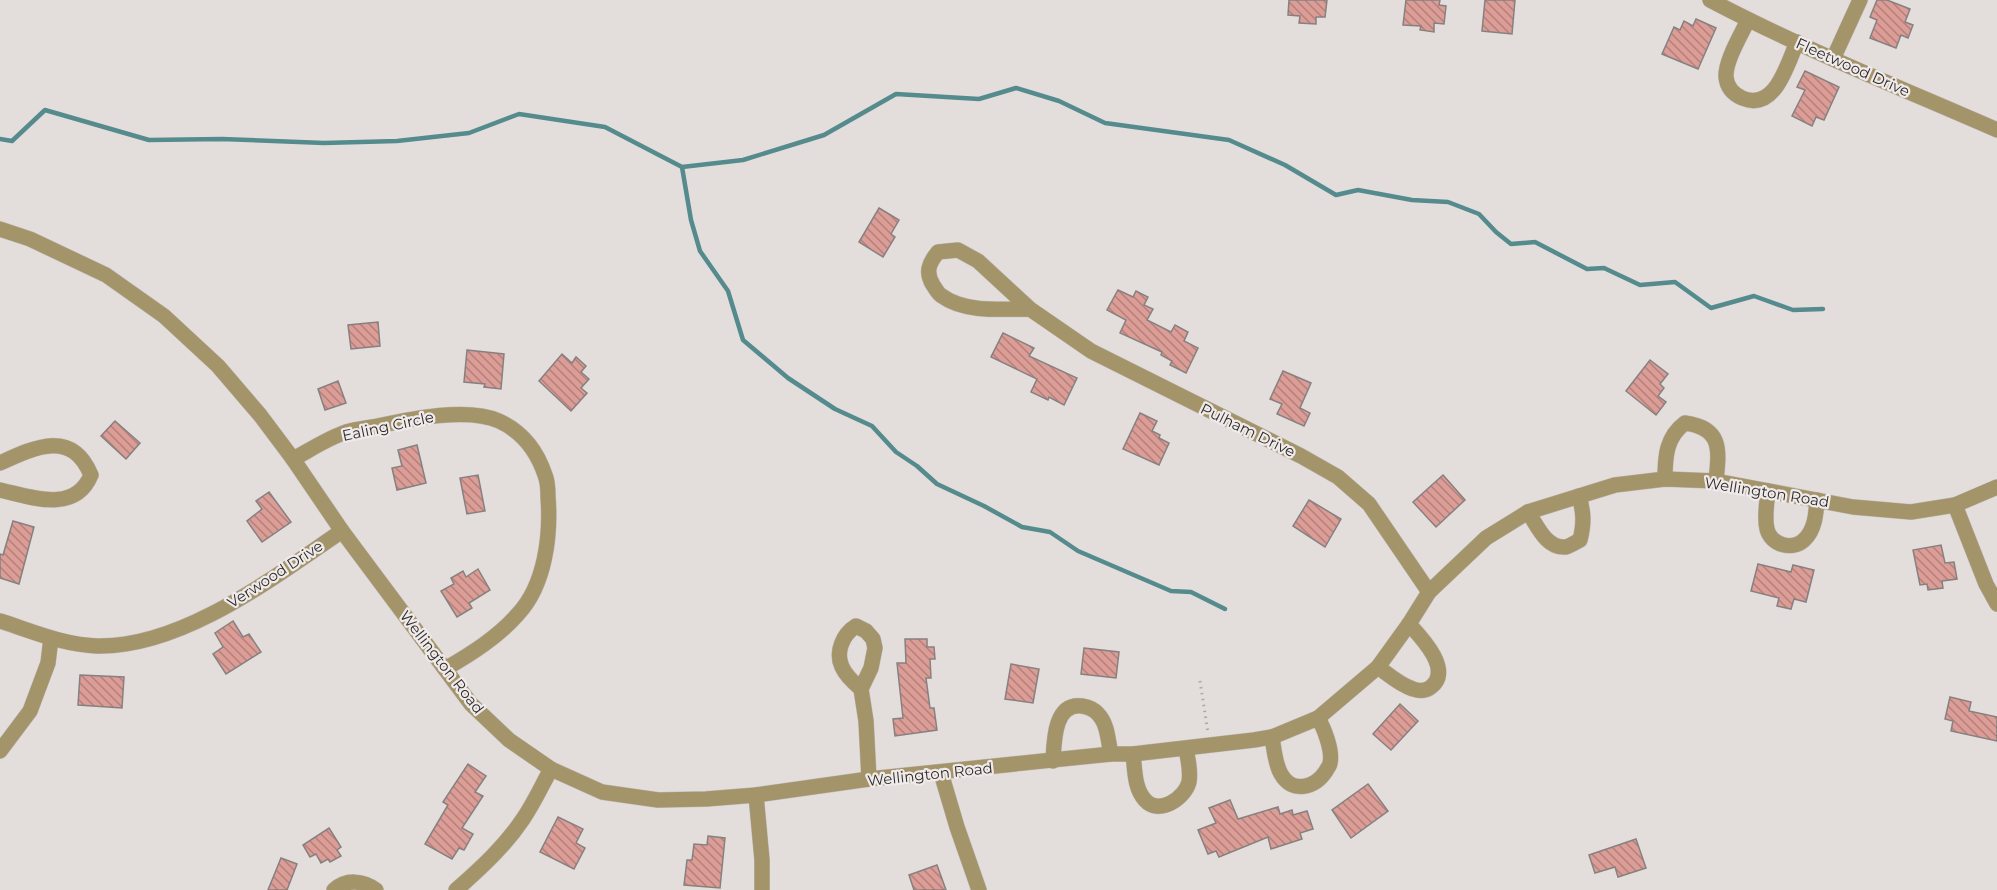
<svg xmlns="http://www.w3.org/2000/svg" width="1997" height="890" viewBox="0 0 1997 890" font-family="Montserrat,sans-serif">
  <defs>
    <pattern id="building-back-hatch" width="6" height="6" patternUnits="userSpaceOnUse" patternTransform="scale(1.5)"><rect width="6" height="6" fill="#dc9d96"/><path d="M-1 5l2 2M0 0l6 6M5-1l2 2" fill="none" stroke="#b3807b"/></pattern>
  </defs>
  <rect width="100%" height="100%" fill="#e3dedc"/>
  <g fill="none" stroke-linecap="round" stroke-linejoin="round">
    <!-- stream -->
    <g stroke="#568b8e" stroke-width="4.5">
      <polyline points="0,139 12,141 45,110 149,140 222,139 324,143 397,141 469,133 519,114 605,127 682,167 743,160 824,135 896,94 979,99 1016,88 1059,101 1105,123 1229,140 1285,165 1336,195 1358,190 1412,200 1448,202 1479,214 1496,232 1511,244 1535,242 1587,269 1604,268 1640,285 1675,282 1711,308 1754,296 1793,310 1823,309"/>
      <polyline points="682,167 691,220 700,251 728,291 743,340 788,378 835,409 872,426 896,452 917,466 937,484 984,506 1022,527 1050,532 1078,551 1171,591 1191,592 1225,609"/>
    </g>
  </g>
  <!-- building -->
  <g fill="url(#building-back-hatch)" stroke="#868180" stroke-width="1.5">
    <polygon points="1289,0 1327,0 1325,17 1316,17 1316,24 1299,23 1300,16 1288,15"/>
    <polygon points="1406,0 1440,0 1439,5 1446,6 1444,24 1434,23 1434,32 1420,30 1421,26 1403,25"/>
    <polygon points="1485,0 1515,0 1512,34 1482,31"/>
    <polygon points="1877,0 1887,0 1910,9 1905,22 1913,25 1908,38 1901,35 1896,48 1870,38 1877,20 1870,17"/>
    <polygon points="1696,19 1716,28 1698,69 1662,54 1674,27 1680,30 1684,21 1693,26"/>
    <polygon points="1805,71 1839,87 1824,120 1816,117 1812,126 1792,116 1805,90 1797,87"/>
    <polygon points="879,208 899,220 891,234 895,237 883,257 859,242"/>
    <polygon points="1118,290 1133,297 1136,291 1148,297 1144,305 1153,309 1147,320 1171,332 1175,325 1188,332 1184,341 1198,348 1186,373 1170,365 1172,361 1161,355 1162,352 1120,333 1126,320 1107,310"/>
    <polygon points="378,322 380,346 351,349 348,325"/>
    <polygon points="1003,333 1034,348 1029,356 1077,378 1064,405 1049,397 1048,400 1031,392 1037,379 991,357"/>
    <polygon points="467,350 504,354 501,389 484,387 485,384 464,382"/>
    <polygon points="562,354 572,363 576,357 586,366 581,372 589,379 581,388 587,393 571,411 539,381"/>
    <polygon points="1650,360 1668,374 1660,384 1664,388 1658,396 1666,402 1656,415 1626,391"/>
    <polygon points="1283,371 1311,383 1300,408 1310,413 1304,426 1277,414 1282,404 1270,399"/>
    <polygon points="338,381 346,403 325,410 318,389"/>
    <polygon points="1140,413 1157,421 1152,431 1160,435 1159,438 1169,443 1159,465 1123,449"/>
    <polygon points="115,421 140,443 126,459 101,436"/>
    <polygon points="417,445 426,483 397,490 392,468 402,466 398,450"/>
    <polygon points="478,475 485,511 467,514 460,478"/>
    <polygon points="1443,475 1465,500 1436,527 1413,502"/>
    <polygon points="269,492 291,522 262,542 247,521 262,509 256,501"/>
    <polygon points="1309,500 1341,519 1325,547 1293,526"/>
    <polygon points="13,521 34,527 19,584 0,578 0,554 3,555"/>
    <polygon points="1941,545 1945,563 1954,562 1957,579 1942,581 1943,588 1928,590 1927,584 1920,585 1913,550"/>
    <polygon points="1758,564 1791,572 1793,565 1814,570 1806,602 1794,599 1791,609 1777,606 1779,598 1751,591"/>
    <polygon points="478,569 490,590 469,603 472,608 457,617 441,591 454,584 451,578 463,571 466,577"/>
    <polygon points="233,621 243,637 249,634 261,652 226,674 213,654 223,647 215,633"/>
    <polygon points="905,639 927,639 927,647 934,647 935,659 930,659 931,678 926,678 930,708 934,708 937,730 895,736 893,719 903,718 897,663 906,663"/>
    <polygon points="1084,648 1119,652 1116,678 1081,674"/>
    <polygon points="1011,664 1039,669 1033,703 1005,699"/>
    <polygon points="80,675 124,677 122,708 78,705"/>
    <polygon points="1950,697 1971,702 1969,711 1997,717 1997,741 1951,731 1953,721 1945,719"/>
    <polygon points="1400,704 1418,721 1391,750 1373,734"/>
    <polygon points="468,764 486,776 475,792 483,796 462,828 473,834 464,850 459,848 452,859 425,844 448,805 443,802"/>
    <polygon points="1368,784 1388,811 1351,838 1332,810"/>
    <polygon points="1230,800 1238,819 1278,807 1280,814 1292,810 1293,815 1307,811 1313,829 1300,833 1302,839 1271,849 1268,837 1219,857 1216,851 1208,854 1198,830 1216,823 1209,808"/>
    <polygon points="558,817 583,829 576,843 585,848 574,869 540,852"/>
    <polygon points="329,828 341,847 337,850 341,856 330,862 328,859 321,863 316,854 310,857 303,845"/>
    <polygon points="708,836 725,838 720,888 684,885 687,860 692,860 694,844 707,845"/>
    <polygon points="1636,839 1646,868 1618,877 1615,867 1595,873 1589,855"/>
    <polygon points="281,858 297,864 287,890 268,890"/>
    <polygon points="937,865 946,890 914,890 909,875"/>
  </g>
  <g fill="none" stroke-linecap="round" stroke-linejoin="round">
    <defs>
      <g id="minor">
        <path d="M1710,0C1803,49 1901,88 1997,130"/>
        <path d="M1748,20C1741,35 1725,61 1726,77C1727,87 1733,94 1742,98C1775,112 1787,65 1797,42"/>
        <polyline points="1833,59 1860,0"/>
        <polyline points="0,229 30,239 106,275 164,316 218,366 260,415 293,459 342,531 471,704 509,740 551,769 602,792 658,800 706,799 756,795 869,779 1111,754 1133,754 1254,740 1272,737 1318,718 1378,667 1409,624 1429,592 1486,538 1528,512 1615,485 1665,479 1716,481 1853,507 1911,512 1955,505 1997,487"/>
        <path d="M1030,309C1003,309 965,313 942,296C938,294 936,289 933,285C925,272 929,263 938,252L958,250L978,261L1030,309L1091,351L1301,456L1338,477L1369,504L1429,592"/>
        <path d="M293,459C310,450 328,438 346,432C356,429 367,428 378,426C411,419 467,407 499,421C523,432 537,451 545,475C548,482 548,490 548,497C551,536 545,585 518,614C498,637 471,654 445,669"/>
        <path d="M0,463C35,447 72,429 91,475C75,514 31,497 0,490"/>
        <path d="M1665,479C1665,457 1666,437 1685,423C1723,428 1719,451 1716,481"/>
        <path d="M1768,491C1767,503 1764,517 1767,529C1771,545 1792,551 1804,540C1815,530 1816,514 1817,500"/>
        <polyline points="1955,505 1986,584 1997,604"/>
        <path d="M1528,512C1537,525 1546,549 1566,547C1570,546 1576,542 1580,540C1584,524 1584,513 1579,496"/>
        <path d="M0,621C32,631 63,645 97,646C182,648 274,577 342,531"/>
        <path d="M1378,667C1389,675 1400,685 1413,689C1419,691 1426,691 1431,687C1453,670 1421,637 1409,624"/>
        <path d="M861,689C854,683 846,676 842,667C835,652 843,634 856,626L866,631L873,639L875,648L871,668L861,689L866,721L869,779"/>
        <path d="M1272,737C1274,749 1275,764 1281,774C1292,794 1315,788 1326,771C1327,768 1330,766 1330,763C1333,751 1324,728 1318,718"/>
        <polyline points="0,751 30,711 48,663 51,638"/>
        <path d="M1133,754C1135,769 1134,788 1145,800C1159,816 1185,798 1189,782C1191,770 1188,760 1186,749"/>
        <path d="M1053,761C1054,742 1054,702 1082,706C1088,707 1094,709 1098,714C1108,724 1108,742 1111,754"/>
        <polyline points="941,773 957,827 979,890"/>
        <polyline points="756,795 762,860 762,890"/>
        <path d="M334,890C346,879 363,880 376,890"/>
        <path d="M456,890C481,868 505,846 523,819C534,803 542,785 551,769"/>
      </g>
    </defs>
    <!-- minor casing -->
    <use href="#minor" stroke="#bfbab9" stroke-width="16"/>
    <!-- path -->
    <polyline stroke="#aca8a6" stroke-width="3" stroke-dasharray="1.5 4.5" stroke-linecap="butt" points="1200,681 1208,733"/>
    <!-- minor -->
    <use href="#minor" stroke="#a49469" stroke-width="15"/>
  </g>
  <g text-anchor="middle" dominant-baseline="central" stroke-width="4.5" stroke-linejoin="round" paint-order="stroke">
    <!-- street labels -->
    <g font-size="15" fill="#2e2c2b" stroke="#f0ebea">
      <text transform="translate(1853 67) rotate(24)">Fleetwood Drive</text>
      <text transform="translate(388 426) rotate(-12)">Ealing Circle</text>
      <text transform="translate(1248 430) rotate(26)">Pulham Drive</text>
      <text transform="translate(1767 492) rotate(9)">Wellington Road</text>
      <text transform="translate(275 574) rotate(-33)">Verwood Drive</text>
      <text transform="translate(442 662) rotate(52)">Wellington Road</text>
      <text transform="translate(930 774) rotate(-6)">Wellington Road</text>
    </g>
  </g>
</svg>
